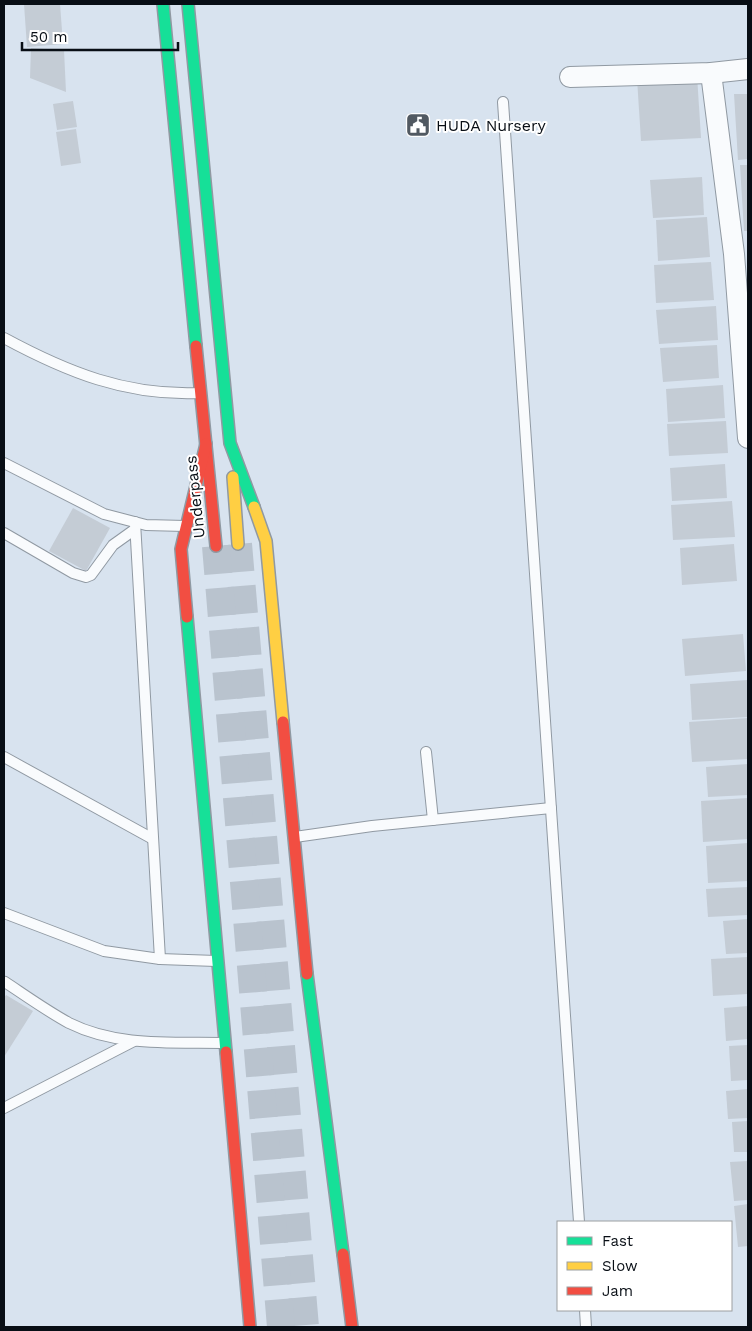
<svg xmlns="http://www.w3.org/2000/svg" width="752" height="1331" viewBox="0 0 752 1331" font-family="'Work Sans',sans-serif">
  <rect width="100%" height="100%" fill="#d8e3ef"/>
  <!-- building -->
  <g fill="#c4ccd5">
    <polygon points="24,4 60,4 63,44 27,47"/>
    <polygon points="31,48 64,50 66,92 30,78"/>
    <polygon points="697,75 701,138 641,141 637,78"/>
    <polygon points="734,94 748,94 748,159 738,160"/>
    <polygon points="73,101 77,127 57,130 53,104"/>
    <polygon points="76,129 81,163 61,166 56,132"/>
    <polygon points="740,165 748,165 748,231 744,231"/>
    <polygon points="702,177 704,215 653,218 650,180"/>
    <polygon points="707,217 710,257 658,261 656,220"/>
    <polygon points="711,262 714,300 656,303 654,265"/>
    <polygon points="716,306 718,340 659,344 656,310"/>
    <polygon points="717,345 719,378 663,382 660,348"/>
    <polygon points="723,385 725,418 668,422 666,389"/>
    <polygon points="726,421 728,453 669,456 667,424"/>
    <polygon points="725,464 727,498 672,501 670,468"/>
    <polygon points="732,501 735,537 673,540 671,505"/>
    <polygon points="73,508 110,528 86,571 49,551"/>
    <polygon points="734,544 737,581 682,585 680,548"/>
    <polygon points="743,634 746,671 685,676 682,639"/>
    <polygon points="748,680 748,717 692,720 690,684"/>
    <polygon points="748,718 748,759 692,762 689,722"/>
    <polygon points="748,764 748,795 708,797 706,767"/>
    <polygon points="748,798 748,839 703,842 701,801"/>
    <polygon points="748,843 748,881 708,883 706,846"/>
    <polygon points="748,887 748,915 708,917 706,889"/>
    <polygon points="748,919 748,953 726,954 723,921"/>
    <polygon points="748,957 748,994 713,996 711,959"/>
    <polygon points="6,995 33,1011 4,1057 4,998"/>
    <polygon points="748,1006 748,1039 726,1041 724,1008"/>
    <polygon points="748,1045 748,1080 731,1081 729,1046"/>
    <polygon points="748,1089 748,1118 728,1119 726,1091"/>
    <polygon points="748,1121 748,1152 734,1152 732,1122"/>
    <polygon points="748,1161 748,1200 734,1201 730,1162"/>
    <polygon points="748,1204 748,1246 738,1247 734,1206"/>
  </g>
  <g fill="none" stroke-linecap="round" stroke-linejoin="round">
    <!-- secondary-tunnel -->
    <g stroke="#b9c3ce" stroke-width="28" stroke-dasharray="28 14" stroke-linecap="butt">
      <polyline points="238,544 305,1327"/>
      <polyline points="216,546 281,1327"/>
    </g>
    <defs>
      <g id="lane">
        <polyline points="503,102 579,1222"/>
        <path d="M4,338C67,372 126,396 199,393"/>
        <polyline points="4,463 104,514 146,525 185,526"/>
        <polyline points="135,522 160,959"/>
        <polyline points="4,533 73,573 86,577 91,575 113,545 134,530"/>
        <polyline points="426,752 433,820"/>
        <polyline points="4,757 153,839"/>
        <polyline points="295,837 372,826 551,808"/>
        <polyline points="4,913 104,951 160,959 216,961"/>
        <path d="M4,983L5,982C26,996 47,1011 69,1023C117,1047 172,1042 223,1043"/>
        <polyline points="4,1108 134,1041"/>
        <polyline points="585,1310 586,1327"/>
      </g>
      <g id="street">
        <polyline points="711,73 734,254 748,438"/>
        <polyline points="570,77 711,73 748,69"/>
      </g>
      <g id="fast">
        <polyline points="163,4 196,346"/>
        <polyline points="188,4 230,443 254,507"/>
        <polyline points="187,617 226,1052"/>
        <polyline points="307,974 343,1254"/>
      </g>
      <g id="slow">
        <polyline points="233,477 238,544"/>
        <polyline points="254,507 266,541 283,722"/>
      </g>
      <g id="jam">
        <polyline points="196,346 216,546"/>
        <polyline points="187,617 181,549 206,444"/>
        <polyline points="283,722 307,974"/>
        <polyline points="226,1052 250,1327"/>
        <polyline points="343,1254 352,1327"/>
      </g>
    </defs>
    <!-- lane casing -->
    <use href="#lane" stroke="#9099a2" stroke-width="12"/>
    <!-- street casing -->
    <use href="#street" stroke="#9099a2" stroke-width="22"/>
    <!-- fast casing -->
    <use href="#fast" stroke="#9099a2" stroke-width="14"/>
    <!-- slow casing -->
    <use href="#slow" stroke="#9099a2" stroke-width="14"/>
    <!-- jam casing -->
    <use href="#jam" stroke="#9099a2" stroke-width="14"/>
    <!-- lane -->
    <use href="#lane" stroke="#f9fbfd" stroke-width="10"/>
    <!-- street -->
    <use href="#street" stroke="#f9fbfd" stroke-width="20"/>
    <!-- fast -->
    <use href="#fast" stroke="#16e098" stroke-width="11"/>
    <!-- slow -->
    <use href="#slow" stroke="#ffcf43" stroke-width="11"/>
    <!-- jam -->
    <use href="#jam" stroke="#f24e42" stroke-width="11"/>
  </g>
  <!-- icons -->
  <defs>
    <symbol id="civic-square" viewBox="-11 -11 22 22"><rect x="-9" y="-9" width="18" height="18" rx="4" fill="#515961" stroke="#fff"/><path d="M-.6-6.5H3V-4.5H.6V-3L4-1V1h2V6H-6V1h2V-1L-.6-3ZM-1.2 2.5V6h2.4V2.5Z" fill="#fff"/></symbol>
  </defs>
  <g fill-rule="evenodd">
    <use href="#civic-square" x="404" y="111" width="28" height="28"/>
  </g>
  <g text-anchor="middle" dominant-baseline="central" stroke-width="4" stroke-linejoin="round" paint-order="stroke">
    <!-- poi labels -->
    <g font-size="16" fill="#080e15" stroke="#fff" text-anchor="start">
      <text x="436" y="125">HUDA Nursery</text>
    </g>
    <!-- street labels -->
    <g font-size="16" fill="#080e15" stroke="#fff">
      <text transform="translate(195 497) rotate(-96)">Underpass</text>
    </g>
  </g>
  <!-- border -->
  <rect width="752" height="1331" fill="none" stroke="#080e15" stroke-width="10"/>
  <!-- legend -->
  <rect x="557" y="1221" width="175" height="90" fill="#ffffff" stroke="#9c9fa1"/>
  <rect x="567" y="1237" width="25" height="8" fill="#16e098" stroke="#9c9fa1"/>
  <text x="602" y="1246" font-size="15" fill="#080e15">Fast</text>
  <rect x="567" y="1262" width="25" height="8" fill="#ffcf43" stroke="#9c9fa1"/>
  <text x="602" y="1271" font-size="15" fill="#080e15">Slow</text>
  <rect x="567" y="1287" width="25" height="8" fill="#f24e42" stroke="#9c9fa1"/>
  <text x="602" y="1296" font-size="15" fill="#080e15">Jam</text>
  <!-- scale -->
  <path d="M22 42v8h156v-8" fill="none" stroke="#080e15" stroke-width="2.5"/>
  <text x="30" y="42" font-size="15" fill="#080e15" stroke="#ffffff" stroke-width="4" paint-order="stroke">50 m</text>
</svg>
